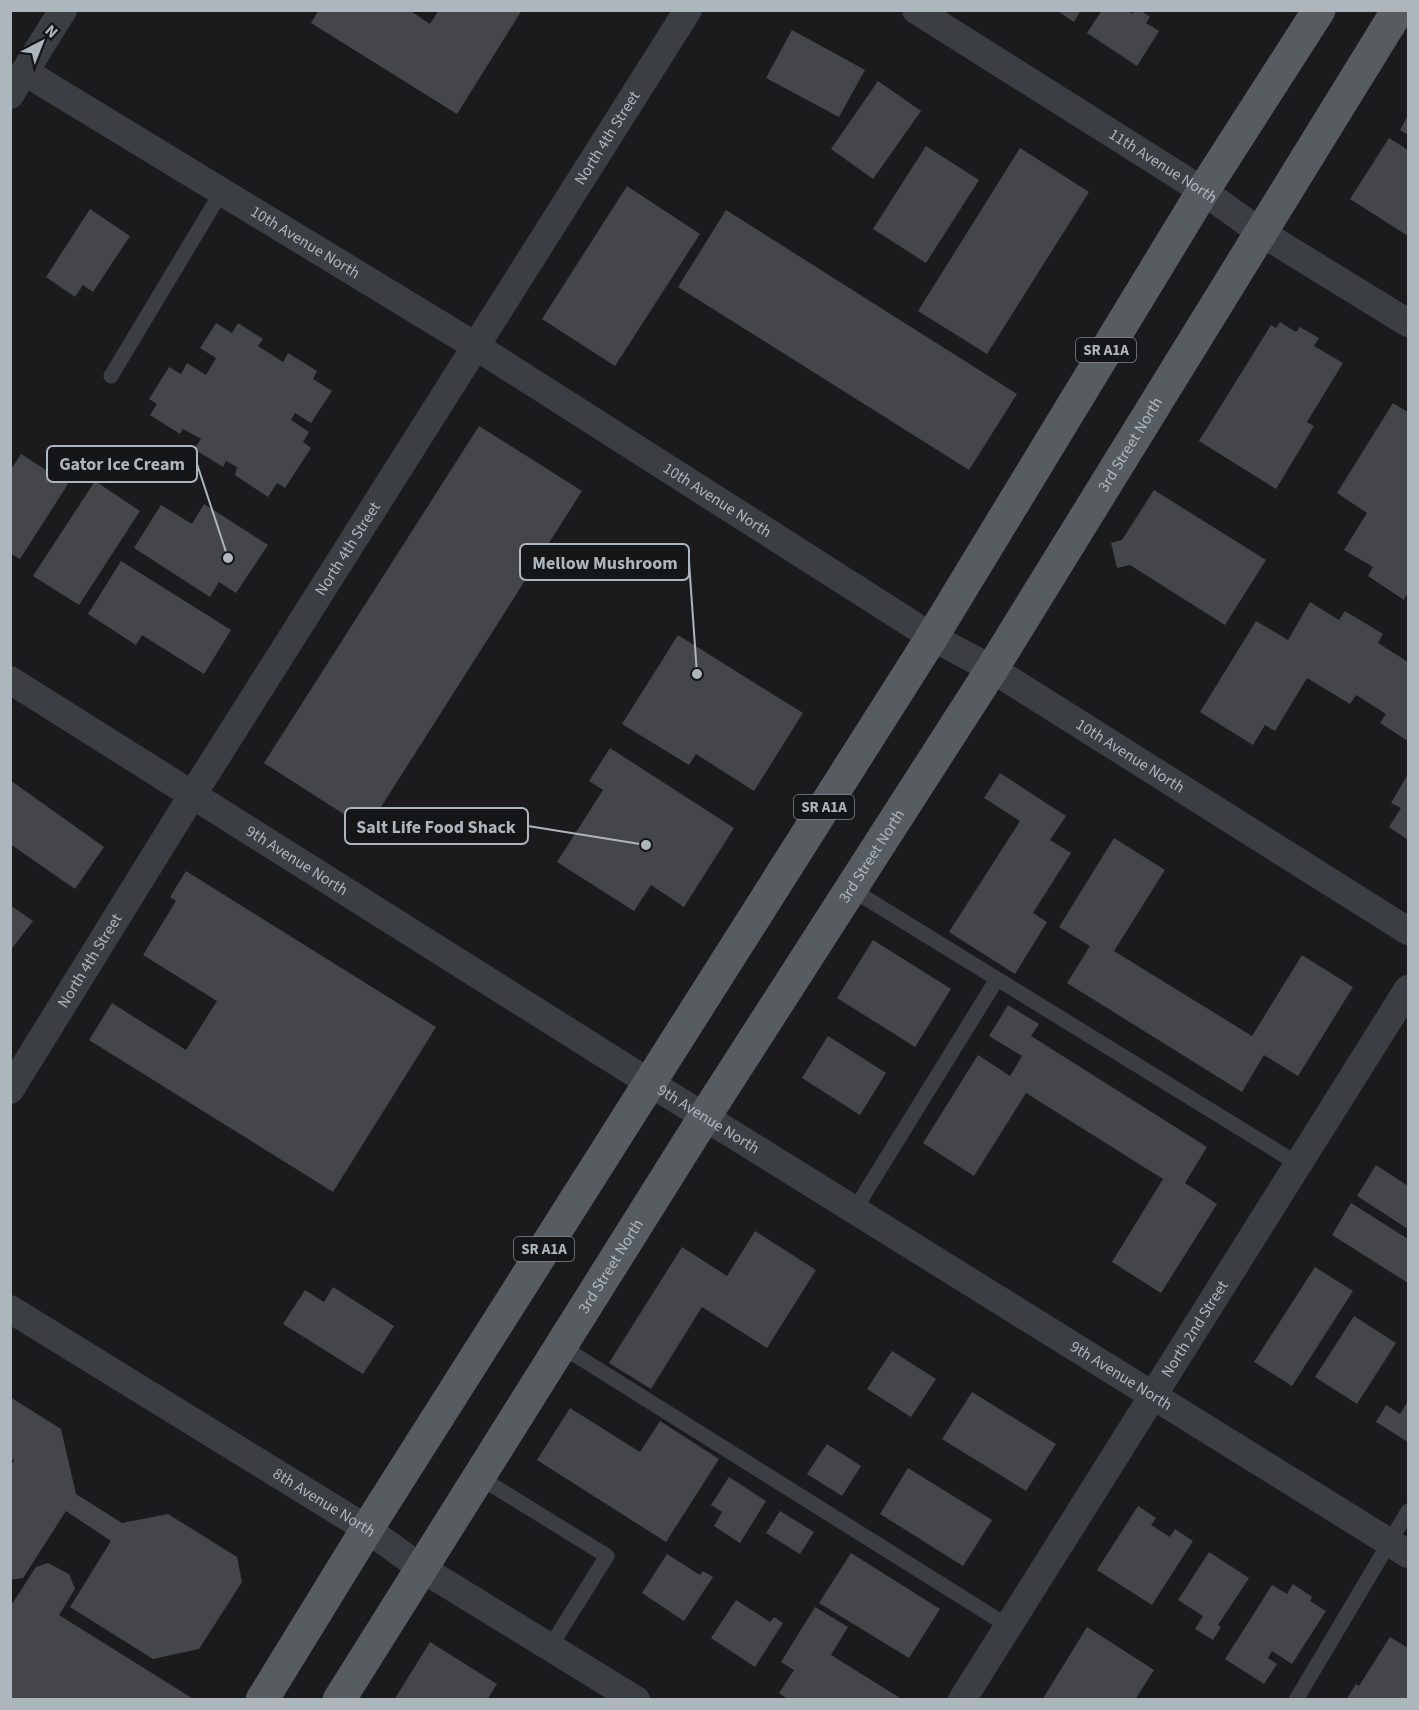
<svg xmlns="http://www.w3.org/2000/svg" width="1419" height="1710" viewBox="0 0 1419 1710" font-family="'Source Sans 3',sans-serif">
  <rect width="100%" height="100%" fill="#1b1b1d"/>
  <!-- building -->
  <g fill="#45464a">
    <polygon points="319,10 409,10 430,24 439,10 522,10 457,114 311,23"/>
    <polygon points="1056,10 1081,10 1074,22"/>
    <polygon points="1102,10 1127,10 1132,14 1134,10 1140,10 1150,17 1146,23 1159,31 1137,66 1087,33"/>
    <polygon points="792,30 865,70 839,117 766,78"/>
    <polygon points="878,81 921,111 873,179 831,149"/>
    <polygon points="1408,115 1408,135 1400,130"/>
    <polygon points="1389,138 1408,150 1408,236 1350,199"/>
    <polygon points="926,146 979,180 926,263 873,229"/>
    <polygon points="1020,148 1089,192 987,354 918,311"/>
    <polygon points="627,186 700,234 615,366 542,319"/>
    <polygon points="90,209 130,236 93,292 83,285 75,297 46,277"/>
    <polygon points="726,210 1017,394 969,470 678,287"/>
    <polygon points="1280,322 1296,332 1300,327 1319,338 1314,346 1343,363 1307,422 1314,426 1276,489 1199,441 1271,325 1276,328"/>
    <polygon points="216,323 232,333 238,323 263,339 258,346 283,362 288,353 317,371 313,379 332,391 311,423 295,413 291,420 309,432 303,442 311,448 285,488 277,483 268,497 235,475 237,467 226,461 223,467 194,449 201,439 183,429 180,434 150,415 157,404 149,399 169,367 181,374 187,363 206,375 216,358 200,348"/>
    <polygon points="1393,403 1408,412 1408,593 1404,600 1368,576 1373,567 1344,550 1367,513 1337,493"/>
    <polygon points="479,426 582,491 367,829 264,763"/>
    <polygon points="21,454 68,484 20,559 10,553 10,471"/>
    <polygon points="95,481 140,511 79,605 33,576"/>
    <polygon points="1154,490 1266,560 1225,625 1130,565 1117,568 1111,543 1122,540"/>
    <polygon points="204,504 268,545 236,593 219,582 210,597 134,548 161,505 192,524"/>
    <polygon points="121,561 231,630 204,674 142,635 136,645 88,614"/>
    <polygon points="1310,602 1339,620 1345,611 1383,634 1378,643 1408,662 1408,741 1380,723 1386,714 1356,695 1350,704 1307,678 1275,731 1265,725 1253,745 1200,712 1256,621 1288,640"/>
    <polygon points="678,635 803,713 754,791 696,754 689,765 622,724"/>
    <polygon points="610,748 734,828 684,907 651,885 634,911 557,862 603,790 589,781"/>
    <polygon points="1000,773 1066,816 1050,840 1071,853 1033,913 1047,922 1015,974 949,932 1020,821 984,798"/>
    <polygon points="1408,774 1408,840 1389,827 1401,808 1391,803"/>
    <polygon points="10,780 104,847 75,889 10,844"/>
    <polygon points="1114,838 1165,870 1114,951 1252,1036 1302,955 1353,987 1298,1076 1264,1055 1242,1092 1067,983 1090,946 1059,927"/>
    <polygon points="186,871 436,1027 333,1192 89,1040 112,1003 186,1050 217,1001 143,955 176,901 170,897"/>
    <polygon points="10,905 33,921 10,951"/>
    <polygon points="873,940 951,989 915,1047 837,998"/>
    <polygon points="1008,1005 1039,1024 1031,1036 1207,1147 1185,1183 1217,1204 1161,1293 1112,1262 1163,1179 1026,1093 974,1176 923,1143 978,1055 1010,1076 1022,1056 989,1036"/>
    <polygon points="828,1036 886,1073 860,1115 802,1078"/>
    <polygon points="1376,1165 1408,1186 1408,1229 1357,1196"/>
    <polygon points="1351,1203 1408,1239 1408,1283 1332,1235"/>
    <polygon points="755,1231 816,1270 767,1348 702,1307 651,1389 609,1363 682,1247 727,1276"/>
    <polygon points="1315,1267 1353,1291 1292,1386 1254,1362"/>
    <polygon points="333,1287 394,1326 363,1374 283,1324 305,1290 324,1302"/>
    <polygon points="1354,1316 1396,1343 1357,1404 1315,1377"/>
    <polygon points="892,1351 936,1379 911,1417 867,1389"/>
    <polygon points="972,1392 1056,1444 1026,1491 942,1439"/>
    <polygon points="10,1397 61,1429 76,1494 122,1523 168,1514 237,1557 242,1582 199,1649 153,1659 70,1607 111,1541 66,1511 23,1578 10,1580 10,1466 14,1460 10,1458"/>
    <polygon points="1408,1401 1408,1442 1376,1422 1386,1405 1400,1414"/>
    <polygon points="570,1408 640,1452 660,1421 719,1459 666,1542 537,1460"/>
    <polygon points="827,1444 861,1466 842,1496 807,1474"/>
    <polygon points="908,1468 992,1520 963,1566 880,1514"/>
    <polygon points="729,1477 766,1501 740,1543 714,1526 722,1512 711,1505"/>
    <polygon points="1138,1506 1156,1518 1151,1525 1170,1537 1175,1529 1193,1541 1152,1605 1097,1570"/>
    <polygon points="780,1511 814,1532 800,1554 766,1533"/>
    <polygon points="1209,1552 1249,1578 1218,1625 1221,1627 1213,1640 1195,1629 1203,1616 1178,1600"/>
    <polygon points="851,1553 940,1609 909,1658 819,1603"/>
    <polygon points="667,1554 700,1575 703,1571 713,1577 684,1621 642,1593"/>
    <polygon points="48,1563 69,1574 75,1589 59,1615 195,1700 10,1700 10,1607 36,1567"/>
    <polygon points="1293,1584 1312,1597 1310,1601 1326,1611 1292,1664 1272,1651 1268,1658 1277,1664 1264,1684 1225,1659 1272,1585 1287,1594"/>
    <polygon points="736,1600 770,1622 774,1617 783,1623 755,1667 711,1638"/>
    <polygon points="815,1607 848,1627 831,1655 900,1698 899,1700 789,1700 779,1693 794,1670 781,1662"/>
    <polygon points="1087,1627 1154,1670 1135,1700 1042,1700"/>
    <polygon points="1390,1637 1408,1648 1408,1700 1346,1700 1356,1684 1359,1686"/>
    <polygon points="430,1642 497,1684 487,1700 394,1700"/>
  </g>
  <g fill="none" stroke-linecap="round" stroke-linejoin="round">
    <!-- lane -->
    <g stroke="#3b3e42" stroke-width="15">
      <polyline points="111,376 222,191"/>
      <polyline points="851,889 1298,1164"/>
      <polyline points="855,1209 997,979"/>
      <polyline points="561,1346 1008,1626"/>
      <polyline points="479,1477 607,1556 550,1647"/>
      <polyline points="1296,1700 1408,1511"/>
    </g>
    <!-- street -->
    <g stroke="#3b3e42" stroke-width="28">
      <path id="s1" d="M916,10L1203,191L1260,232L1408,323"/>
      <path id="s2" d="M25,72L477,347L932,637L992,669L1408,931"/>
      <polyline points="10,95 63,10"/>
      <path id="s3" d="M10,680L650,1083L1408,1554"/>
      <path id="s4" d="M10,1090L193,794L688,10"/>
      <path id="s5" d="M10,1309L367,1529L421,1568L636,1700"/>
      <path id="s6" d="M962,1700L1408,989"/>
    </g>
    <!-- primary -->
    <g stroke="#575c61" stroke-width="33">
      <polyline points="262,1700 367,1529 932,637 1203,191 1319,10"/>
      <path id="s7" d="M339,1700L705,1116L992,669L1398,10"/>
    </g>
  </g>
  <g text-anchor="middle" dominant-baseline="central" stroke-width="6" stroke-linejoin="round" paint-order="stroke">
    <!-- shield labels -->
    <g fill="#151618" stroke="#7f868c" stroke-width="1.5">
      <rect x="1076" y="338" width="60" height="24" rx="4.5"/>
      <rect x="794" y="795" width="60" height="24" rx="4.5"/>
      <rect x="514" y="1237" width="60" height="24" rx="4.5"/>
    </g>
    <g font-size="15" font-weight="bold" fill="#adb6bd">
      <text x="1106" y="350">SR A1A</text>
      <text x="824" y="807">SR A1A</text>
      <text x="544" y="1249">SR A1A</text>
    </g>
    <!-- street labels -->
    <g font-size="16" fill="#adb6bd" stroke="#151618">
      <text stroke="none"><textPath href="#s4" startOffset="1124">North 4th Street</textPath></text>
      <text stroke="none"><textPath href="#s1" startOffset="292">11th Avenue North</textPath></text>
      <text stroke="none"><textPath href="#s2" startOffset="328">10th Avenue North</textPath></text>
      <text stroke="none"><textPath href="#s7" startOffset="1484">3rd Street North</textPath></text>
      <text stroke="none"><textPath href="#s2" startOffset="814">10th Avenue North</textPath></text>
      <text stroke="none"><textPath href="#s4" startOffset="638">North 4th Street</textPath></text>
      <text stroke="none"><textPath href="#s2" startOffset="1300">10th Avenue North</textPath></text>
      <text stroke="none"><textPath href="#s7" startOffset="998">3rd Street North</textPath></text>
      <text stroke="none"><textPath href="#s3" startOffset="339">9th Avenue North</textPath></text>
      <text stroke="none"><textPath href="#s4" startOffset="152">North 4th Street</textPath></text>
      <text stroke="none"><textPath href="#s3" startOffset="825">9th Avenue North</textPath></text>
      <text stroke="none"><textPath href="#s7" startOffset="512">3rd Street North</textPath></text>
      <text stroke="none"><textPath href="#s6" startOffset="438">North 2nd Street</textPath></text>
      <text stroke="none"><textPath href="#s3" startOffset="1311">9th Avenue North</textPath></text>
      <text stroke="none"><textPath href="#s5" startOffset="369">8th Avenue North</textPath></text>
    </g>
  </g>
  <!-- callouts -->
  <path fill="none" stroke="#adb6bd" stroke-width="2" d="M228 558L197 464M697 674L689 562M646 845L528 826"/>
  <g fill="#adb6bd" stroke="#151618" stroke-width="2">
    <circle cx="228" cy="558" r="6"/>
    <circle cx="697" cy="674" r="6"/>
    <circle cx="646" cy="845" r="6"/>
  </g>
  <g fill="#151618" stroke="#adb6bd" stroke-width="2">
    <rect x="47" y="446" width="150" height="36" rx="6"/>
    <rect x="520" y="544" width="169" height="36" rx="6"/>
    <rect x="345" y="808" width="183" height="36" rx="6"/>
  </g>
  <g font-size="18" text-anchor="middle" font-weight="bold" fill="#adb6bd">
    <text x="122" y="470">Gator Ice Cream</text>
    <text x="605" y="569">Mellow Mushroom</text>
    <text x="436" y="833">Salt Life Food Shack</text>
  </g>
  <!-- border -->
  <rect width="1419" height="1710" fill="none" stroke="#adb6bd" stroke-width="24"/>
  <!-- north arrow -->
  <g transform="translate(42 42) rotate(42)" stroke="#151618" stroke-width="4.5" paint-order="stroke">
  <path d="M0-4.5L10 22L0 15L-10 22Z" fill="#adb6bd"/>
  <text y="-9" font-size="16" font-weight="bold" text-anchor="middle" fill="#adb6bd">N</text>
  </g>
</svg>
